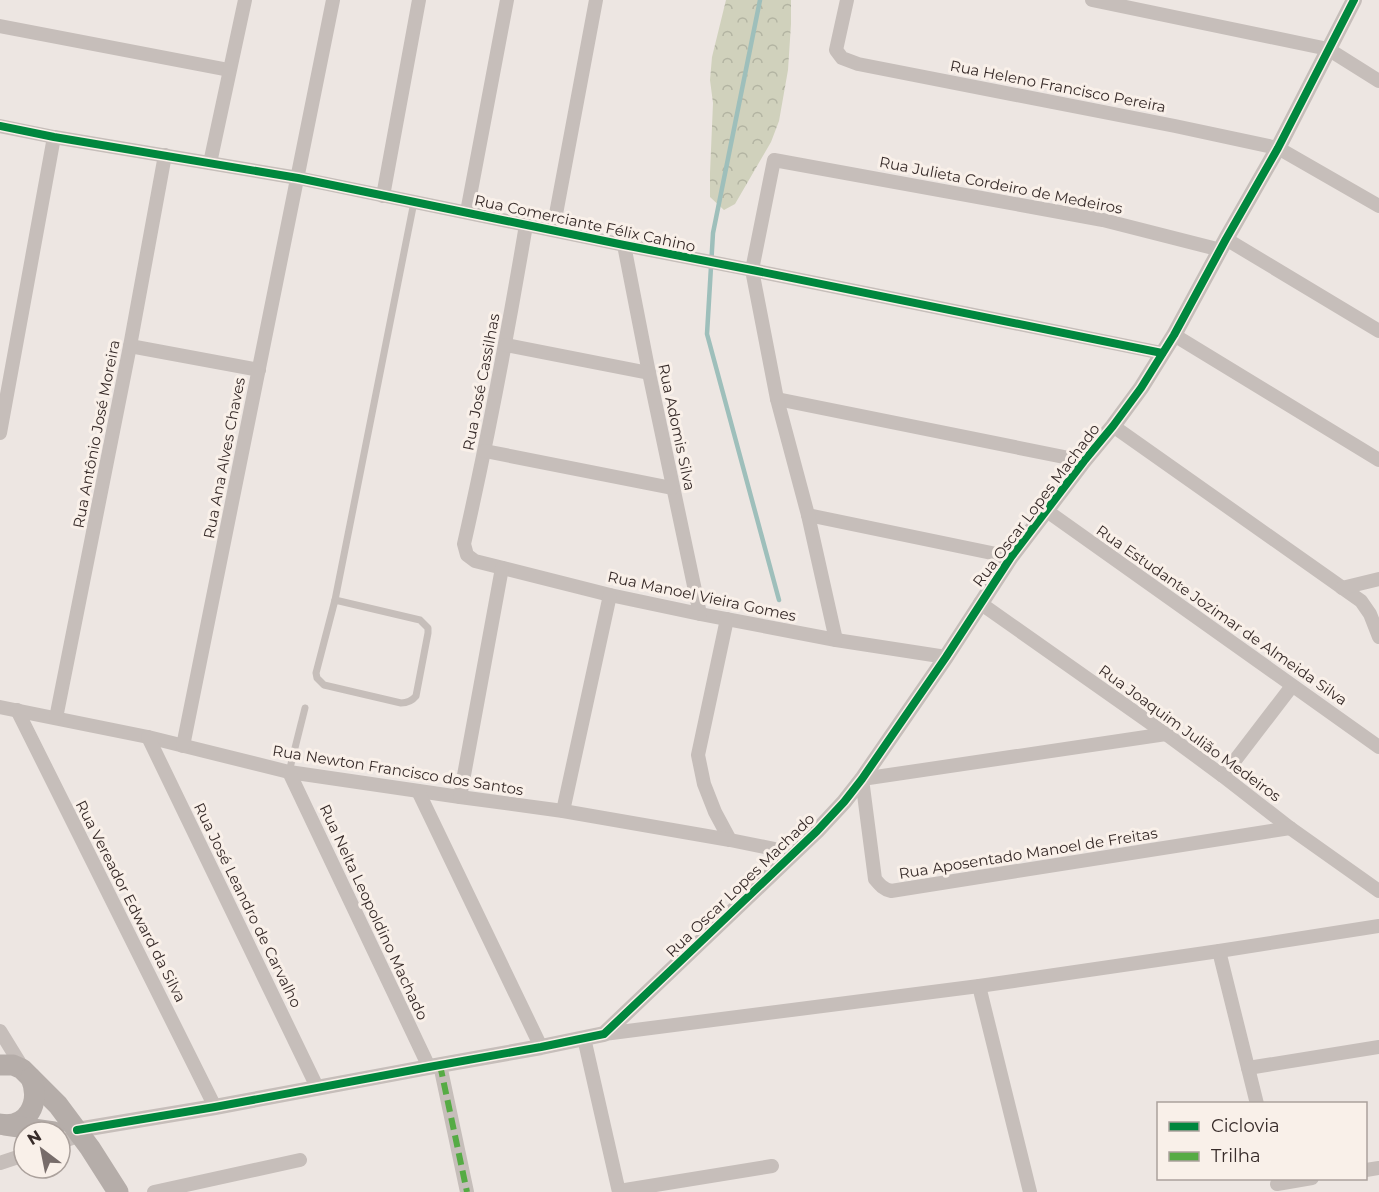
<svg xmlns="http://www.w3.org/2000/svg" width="1379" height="1192" viewBox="0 0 1379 1192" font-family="Montserrat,sans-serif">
  <defs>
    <pattern id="forest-crowns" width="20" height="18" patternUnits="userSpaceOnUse" patternTransform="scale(1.5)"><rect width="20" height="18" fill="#d0d1bc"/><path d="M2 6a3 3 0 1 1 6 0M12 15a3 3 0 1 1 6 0" fill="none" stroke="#b3b4a2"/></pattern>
  </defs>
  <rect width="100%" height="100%" fill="#ede6e2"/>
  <!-- forest -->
  <polygon fill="url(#forest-crowns)" points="726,0 791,0 791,24 788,70 779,121 771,142 735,204 724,210 710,197 710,173 713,103 710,80 712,57"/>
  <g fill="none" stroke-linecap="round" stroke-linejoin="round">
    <!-- stream -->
    <polyline stroke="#9ebfbb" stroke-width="4.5" points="760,0 713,233 707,334 779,600"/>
    <!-- service -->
    <g stroke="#c6beba" stroke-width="7">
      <polyline points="335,600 414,202"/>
      <path d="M335,600L420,620L428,628V633L416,696C412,701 408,703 401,703L324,685L317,678L316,673Z"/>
      <polyline points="289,772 305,708"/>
    </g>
    <!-- minor -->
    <g stroke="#c6beba" stroke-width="14">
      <polyline points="847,0 836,50 842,58 858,64 1175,126 1278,148 1379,206"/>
      <polyline points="1092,0 1328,49 1379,81"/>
      <polyline points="0,26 229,70"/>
      <polyline points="0,126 54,137 298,178 624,245 752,270 1162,353"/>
      <polyline points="210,163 245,0"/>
      <polyline points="383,196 419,0"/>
      <polyline points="467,212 507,0"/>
      <path d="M526,225C508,332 488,438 464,544L467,555L475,561L610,595L700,614L836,640L946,657"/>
      <polyline points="553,230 596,0"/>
      <polyline points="1226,239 1379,331"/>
      <polyline points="624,245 649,373 700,614"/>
      <polyline points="1174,335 1379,460"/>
      <polyline points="506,345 649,373"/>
      <polyline points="130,346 259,370"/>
      <polyline points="777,399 1084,461"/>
      <polyline points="1113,426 1361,601 1370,614 1379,637"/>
      <polyline points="0,433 54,137"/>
      <polyline points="485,451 672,488"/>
      <polyline points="1047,511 1379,747"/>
      <polyline points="808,515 1011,557"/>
      <polyline points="1342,588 1379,579"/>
      <polyline points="980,603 1166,734 1223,776 1290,828 1379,891"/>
      <polyline points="727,619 698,755 704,784 715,812 730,840"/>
      <polyline points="836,640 808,515 777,399 752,270 774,160 1103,220 1221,250"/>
      <polyline points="0,707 148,737 289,772 460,797 563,811 730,840 794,853"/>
      <polyline points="17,710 215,1107"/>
      <polyline points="56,718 130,346 165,155"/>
      <path d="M1166,734L862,779L875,879C880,885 883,889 891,891L1290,828"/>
      <polyline points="148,737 317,1087"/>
      <polyline points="183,746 333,0"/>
      <polyline points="289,772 429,1067"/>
      <polyline points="1223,776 1292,686"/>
      <polyline points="418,791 541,1047"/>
      <polyline points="460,797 502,568"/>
      <polyline points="563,811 610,595"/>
      <polyline points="1219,951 1257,1104"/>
      <polyline points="979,986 1030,1192"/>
      <polyline points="0,1031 24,1070"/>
      <polyline points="604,1034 979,986 1219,951 1379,926"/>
      <polyline points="584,1038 619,1192"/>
      <polyline points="440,1065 467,1192"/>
      <polyline points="1248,1068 1379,1047"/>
      <polyline points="60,1142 72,1138"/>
      <polyline points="0,1163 24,1155"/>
      <polyline points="1366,1170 1379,1168"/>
      <polyline points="1277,1184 1312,1178"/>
      <polyline points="619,1191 772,1166"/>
      <polyline points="154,1192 300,1160"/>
    </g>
    <!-- tertiary -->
    <polyline stroke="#c6beba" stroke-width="16" points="77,1130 215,1107 429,1067 541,1047 604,1034 817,831 844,802 862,779 946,657 1011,557 1084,461 1113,426 1141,388 1174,335 1226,239 1278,148 1354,0"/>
    <!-- primary -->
    <g stroke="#b5ada9" stroke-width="21">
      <polyline points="0,1065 13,1065 22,1069 58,1105 90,1148 118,1192"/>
      <path d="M0,1124C28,1129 41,1102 31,1078"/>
      <polyline points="5,1125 54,1132"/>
    </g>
    <!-- quiet -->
    <polyline stroke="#55ab44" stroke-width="6" stroke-dasharray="12 6" stroke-linecap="butt" points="440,1065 467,1192"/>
    <defs>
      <g id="cycleway">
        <polyline points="0,126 54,137 298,178 624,245 752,270 1162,353"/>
        <polyline points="77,1130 215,1107 429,1067 541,1047 604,1034 817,831 844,802 862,779 946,657 1011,557 1084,461 1113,426 1141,388 1174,335 1226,239 1278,148 1354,0"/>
      </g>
    </defs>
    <!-- cycleway casing -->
    <use href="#cycleway" stroke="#f9f0e9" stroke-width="11"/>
    <!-- cycleway -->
    <use href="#cycleway" stroke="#00873e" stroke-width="8"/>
  </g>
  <g text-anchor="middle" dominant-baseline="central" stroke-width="6" stroke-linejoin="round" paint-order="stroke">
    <!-- street labels -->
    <g font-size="15" fill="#372b29" stroke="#f9f0e9">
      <text transform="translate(1058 86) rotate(11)">Rua Heleno Francisco Pereira</text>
      <text transform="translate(1001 185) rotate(11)">Rua Julieta Cordeiro de Medeiros</text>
      <text transform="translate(585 223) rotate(12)">Rua Comerciante Félix Cahino</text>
      <text transform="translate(481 382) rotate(-79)">Rua José Cassilhas</text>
      <text transform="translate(677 427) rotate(78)">Rua Adomis Silva</text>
      <text transform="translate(96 434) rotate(-79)">Rua Antônio José Moreira</text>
      <text transform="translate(224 458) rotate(-79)">Rua Ana Alves Chaves</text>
      <text transform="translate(1036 505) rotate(-53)">Rua Oscar Lopes Machado</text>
      <text transform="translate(702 596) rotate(12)">Rua Manoel Vieira Gomes</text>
      <text transform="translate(1222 615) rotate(35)">Rua Estudante Jozimar de Almeida Silva</text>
      <text transform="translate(1190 733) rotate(36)">Rua Joaquim Julião Medeiros</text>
      <text transform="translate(398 770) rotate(9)">Rua Newton Francisco dos Santos</text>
      <text transform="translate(1028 853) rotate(-9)">Rua Aposentado Manoel de Freitas</text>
      <text transform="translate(740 885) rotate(-44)">Rua Oscar Lopes Machado</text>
      <text transform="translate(131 901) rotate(63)">Rua Vereador Edward da Silva</text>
      <text transform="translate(248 905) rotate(64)">Rua José Leandro de Carvalho</text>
      <text transform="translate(374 912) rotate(65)">Rua Nelta Leopoldino Machado</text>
    </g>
  </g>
  <!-- legend -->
  <rect x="1157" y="1102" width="210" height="78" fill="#f9f0e9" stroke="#aba19c" stroke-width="1.5"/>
  <rect x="1169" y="1122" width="30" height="9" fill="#00873e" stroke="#aba19c" stroke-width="1.5"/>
  <text x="1211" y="1132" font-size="18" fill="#372b29">Ciclovia</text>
  <rect x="1169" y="1152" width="30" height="9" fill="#55ab44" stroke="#aba19c" stroke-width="1.5"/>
  <text x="1211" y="1162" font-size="18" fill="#372b29">Trilha</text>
  <!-- north arrow -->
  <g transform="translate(42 1150) rotate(328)"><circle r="28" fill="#f9f0e9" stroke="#aba19c" stroke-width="1.5"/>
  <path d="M0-4.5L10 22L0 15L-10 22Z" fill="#776c6a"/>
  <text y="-9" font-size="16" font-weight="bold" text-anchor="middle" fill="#372b29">N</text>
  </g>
</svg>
